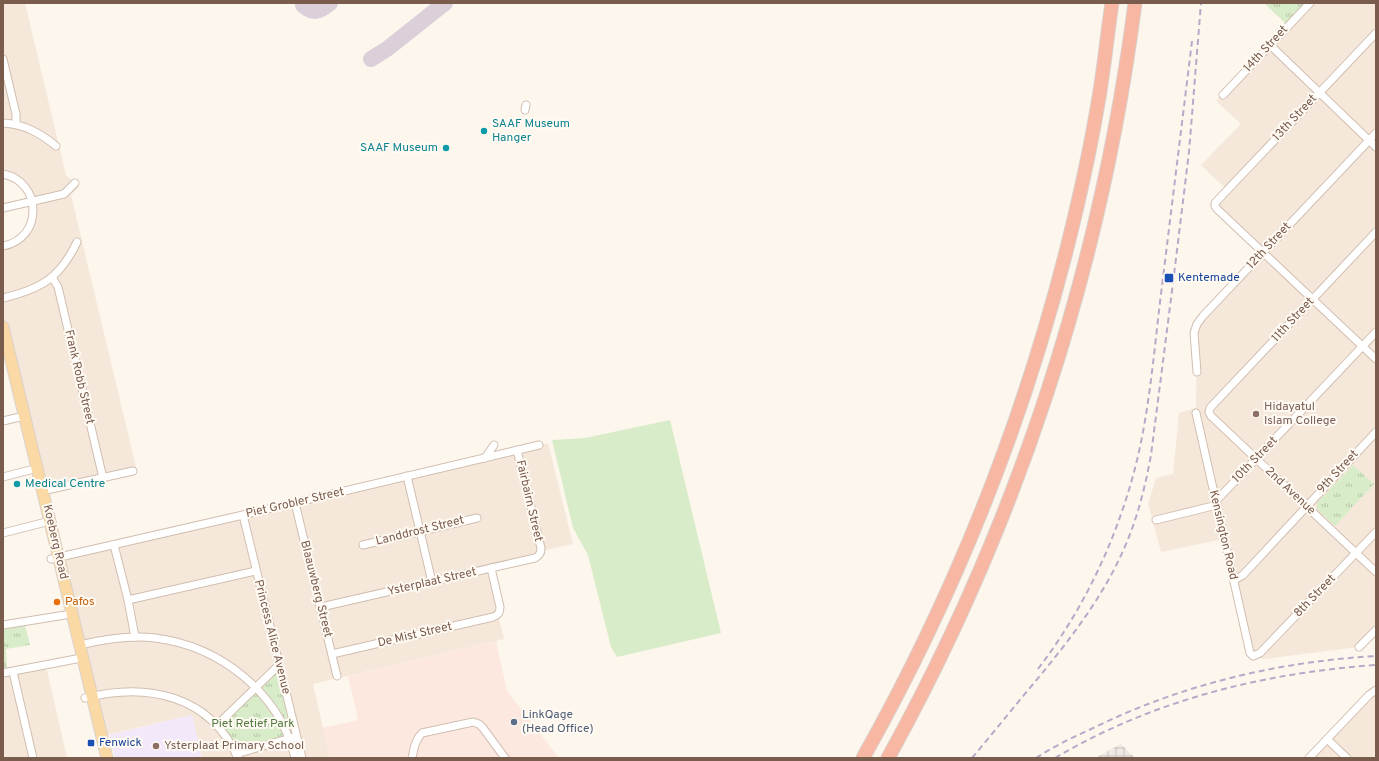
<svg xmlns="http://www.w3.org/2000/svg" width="1379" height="761" viewBox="0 0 1379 761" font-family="Overpass,sans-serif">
  <defs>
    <pattern id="industrial-grid" width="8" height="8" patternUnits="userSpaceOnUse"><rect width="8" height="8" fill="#efe9e4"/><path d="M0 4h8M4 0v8" fill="none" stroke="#c7c0bb"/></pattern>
    <pattern id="park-tufts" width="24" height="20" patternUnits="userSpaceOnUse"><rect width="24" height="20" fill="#d8ecc9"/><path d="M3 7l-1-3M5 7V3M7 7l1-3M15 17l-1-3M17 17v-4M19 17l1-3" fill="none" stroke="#b4c2a5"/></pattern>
  </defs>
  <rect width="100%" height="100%" fill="#fdf6ec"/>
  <!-- residential -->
  <g fill="#f5e8da">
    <polygon points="3,3 25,3 66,175 78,186 79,187 71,195 136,467 133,471 42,491 3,327 3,246 16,241 32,219 29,192 3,174"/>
    <polygon points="1310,3 1376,3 1376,630 1359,647 1263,659 1253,656 1224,539 1161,552 1148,504 1156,478 1173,474 1179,413 1196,408 1197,324 1263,252 1215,206 1227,190 1201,165 1241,124 1216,101"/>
    <polygon points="548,443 573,544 550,549 492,568 498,615 504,639 313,684 330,758 202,758 192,715 102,736 58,557 485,458"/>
    <polygon points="46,666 67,758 3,758 3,674"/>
    <polygon points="1376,690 1376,758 1309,758"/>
  </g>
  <!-- commercial -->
  <polygon fill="#fde8e0" points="496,641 507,691 559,758 330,758 323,728 358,720 348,676"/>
  <!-- industrial -->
  <polygon fill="url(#industrial-grid)" points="1121,744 1135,758 1095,758 1097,757"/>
  <!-- education -->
  <polygon fill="#f3e8fa" points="192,715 202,758 115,758 109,735"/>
  <!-- grass -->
  <polygon fill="#d8ecc9" points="670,420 721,633 617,657 611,647 588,555 573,528 552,440 585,438"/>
  <!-- park -->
  <g fill="url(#park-tufts)">
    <polygon points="1264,3 1306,3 1286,24"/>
    <polygon points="1353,465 1374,484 1335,526 1317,509 1317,503"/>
    <polygon points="25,625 30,645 6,649 7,668 3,669 3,628"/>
    <polygon points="277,670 291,728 289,729 276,707 260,688"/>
    <polygon points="255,693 272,714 284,736 240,750 222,725"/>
  </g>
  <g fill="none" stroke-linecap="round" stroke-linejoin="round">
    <!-- taxiway -->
    <g stroke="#dbcfda" stroke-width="16">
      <path d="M303,5C314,15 320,11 330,3"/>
      <polyline points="371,59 387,49 445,3"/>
    </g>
    <defs>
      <g id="minor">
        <polyline points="1376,33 1215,203 1215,206 1217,209 1376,359"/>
        <polyline points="1270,45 1376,147"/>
        <polyline points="3,59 16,114 16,124"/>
        <polyline points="1223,95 1310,3"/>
        <polyline points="525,110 526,105"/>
        <path d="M3,123C24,124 40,133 56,146"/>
        <path d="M3,174C43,182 43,239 3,246"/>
        <polyline points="3,208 64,194 75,183"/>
        <polyline points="1376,232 1210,408 1209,412 1211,416 1376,572"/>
        <polyline points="52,277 58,287 103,478"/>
        <path d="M3,298C41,289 60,278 77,242"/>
        <polyline points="1197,372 1194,333 1197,324 1203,316 1376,133"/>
        <polyline points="1196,413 1250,653 1253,656 1260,653 1376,532"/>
        <polyline points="3,421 24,416"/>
        <polyline points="485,458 494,445"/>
        <polyline points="407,476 432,582"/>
        <polyline points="3,477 30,470"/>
        <polyline points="42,491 133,471"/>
        <polyline points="1216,501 1376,332"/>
        <polyline points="295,503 337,676"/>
        <polyline points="243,515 302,758"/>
        <polyline points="1156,520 1217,505"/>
        <polyline points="3,533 50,521"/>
        <polyline points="114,545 128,600 135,637"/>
        <polyline points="363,545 477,518"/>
        <polyline points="51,559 243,515 539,445"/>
        <polyline points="1234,580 1243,575 1376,432"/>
        <polyline points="128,600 256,571"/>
        <path d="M321,607L535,558C540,555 541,553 541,548L517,450"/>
        <polyline points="3,625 65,615"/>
        <path d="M80,645C105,639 129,635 155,638C220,646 280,693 295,758"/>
        <polyline points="1359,647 1376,630"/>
        <path d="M332,654L493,617C498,615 500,613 500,607L491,568"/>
        <polyline points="13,672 33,758"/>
        <polyline points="3,673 76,659"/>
        <path d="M85,698C147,682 210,695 238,758"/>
        <polyline points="217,725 279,665"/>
        <polyline points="1327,739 1347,758"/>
        <polyline points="236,754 294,737"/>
        <path d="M412,758C414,749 415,740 422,733L473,722L479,724L483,728L505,758"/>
        <polyline points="1309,758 1369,695 1376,690"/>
      </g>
      <polyline id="primary" points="3,327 107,758"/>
      <g id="motorway">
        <path d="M863,758C953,598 1022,426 1067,248C1079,200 1090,151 1098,103C1104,70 1107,36 1112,3"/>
        <path d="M888,758C1017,525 1101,268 1135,3"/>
      </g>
    </defs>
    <!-- minor casing -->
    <use href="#minor" stroke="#d1beb0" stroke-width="9"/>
    <!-- primary casing -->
    <use href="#primary" stroke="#dad1cd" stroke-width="13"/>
    <!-- motorway casing -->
    <use href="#motorway" stroke="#dad1cd" stroke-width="15"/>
    <!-- minor -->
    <use href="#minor" stroke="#fff" stroke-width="7"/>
    <!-- primary -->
    <use href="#primary" stroke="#fbd9a5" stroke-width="11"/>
    <!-- motorway -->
    <use href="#motorway" stroke="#f7b7a3" stroke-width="13"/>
    <!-- rail -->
    <g stroke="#b9a8c9" stroke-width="2" stroke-dasharray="6 4" stroke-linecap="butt">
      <path d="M1038,669C1083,610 1115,543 1134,472C1150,412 1154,348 1162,286C1172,204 1182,123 1192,41"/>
      <path d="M972,758C993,733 1013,708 1034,683C1068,642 1101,600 1123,551C1137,520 1145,488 1151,455L1173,283L1189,152L1201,3"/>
      <path d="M1036,758C1053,747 1071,738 1089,730C1180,685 1275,662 1376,656"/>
      <path d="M1055,758C1153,700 1263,673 1376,665"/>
    </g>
  </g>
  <!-- markers -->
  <g fill="#0f9aa8" stroke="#fffaf3" stroke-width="1.5">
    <circle cx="484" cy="131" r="4"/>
    <circle cx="446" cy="148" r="4"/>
    <circle cx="17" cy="484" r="4"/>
  </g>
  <g fill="#1a4fb4" stroke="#fffaf3" stroke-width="1.5">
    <rect x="1164" y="273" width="10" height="10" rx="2"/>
    <rect x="87" y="739" width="8" height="8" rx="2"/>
  </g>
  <g fill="#8d6e63" stroke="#fffaf3" stroke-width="1.5">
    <circle cx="1256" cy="414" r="4"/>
    <circle cx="156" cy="746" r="4"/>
  </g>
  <circle fill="#e8710a" stroke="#fffaf3" stroke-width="1.5" cx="57" cy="602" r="4"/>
  <circle fill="#5c6f8a" stroke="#fffaf3" stroke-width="1.5" cx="514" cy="722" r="4"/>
  <g text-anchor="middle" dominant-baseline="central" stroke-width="4" stroke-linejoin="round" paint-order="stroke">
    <!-- street labels -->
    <g font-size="12" fill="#7a5c4d" stroke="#fffaf3">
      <text transform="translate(1266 49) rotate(-47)">14th Street</text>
      <text transform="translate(1295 118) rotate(-47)">13th Street</text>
      <text transform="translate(1269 246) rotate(-47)">12th Street</text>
      <text transform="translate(1293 320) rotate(-47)">11th Street</text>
      <text transform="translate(79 377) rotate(77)">Frank Robb Street</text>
      <text transform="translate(1255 460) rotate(-46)">10th Street</text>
      <text transform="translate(1338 472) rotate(-47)">9th Street</text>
      <text transform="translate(1290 491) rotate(43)">2nd Avenue</text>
      <text transform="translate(529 501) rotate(77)">Fairbairn Street</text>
      <text transform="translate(295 503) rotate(-13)">Piet Grobler Street</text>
      <text transform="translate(420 531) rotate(-14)">Landdrost Street</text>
      <text transform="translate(1223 535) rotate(77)">Kensington Road</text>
      <text transform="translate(55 542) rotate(77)">Koeberg Road</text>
      <text transform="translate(432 582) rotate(-13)">Ysterplaat Street</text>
      <text transform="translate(316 589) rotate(76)">Blaauwberg Street</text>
      <text transform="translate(1315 596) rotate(-46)">8th Street</text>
      <text transform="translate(415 635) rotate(-13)">De Mist Street</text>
      <text transform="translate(272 637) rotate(76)">Princess Alice Avenue</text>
    </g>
    <!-- culture labels -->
    <g font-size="12" fill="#0d838f" stroke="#fffaf3" text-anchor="start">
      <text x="492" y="124">SAAF Museum<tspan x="492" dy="14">Hanger</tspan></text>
      <text x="438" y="148" text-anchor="end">SAAF Museum</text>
      <text x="25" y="484">Medical Centre</text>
    </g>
    <!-- transit labels -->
    <g font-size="12" fill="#164399" stroke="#fffaf3" text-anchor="start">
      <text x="1178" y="278">Kentemade</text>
      <text x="99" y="743">Fenwick</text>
    </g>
    <!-- education labels -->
    <g font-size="12" fill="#785e54" stroke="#fffaf3" text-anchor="start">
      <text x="1264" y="407">Hidayatul<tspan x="1264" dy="14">Islam College</tspan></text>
      <text x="164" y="746">Ysterplaat Primary School</text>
    </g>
    <!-- food labels -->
    <g font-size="12" fill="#c56008" stroke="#fffaf3" text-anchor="start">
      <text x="65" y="602">Pafos</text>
    </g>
    <!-- service labels -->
    <g font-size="12" fill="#4e5e75" stroke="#fffaf3" text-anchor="start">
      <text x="522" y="715">LinkQage<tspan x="522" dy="14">(Head Office)</tspan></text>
    </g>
    <!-- park labels -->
    <g font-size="12" fill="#537a41" stroke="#fffaf3">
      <text x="253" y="724">Piet Retief Park</text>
    </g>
  </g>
  <!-- border -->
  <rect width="1379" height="761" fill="none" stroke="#7a5c4d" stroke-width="8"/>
</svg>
